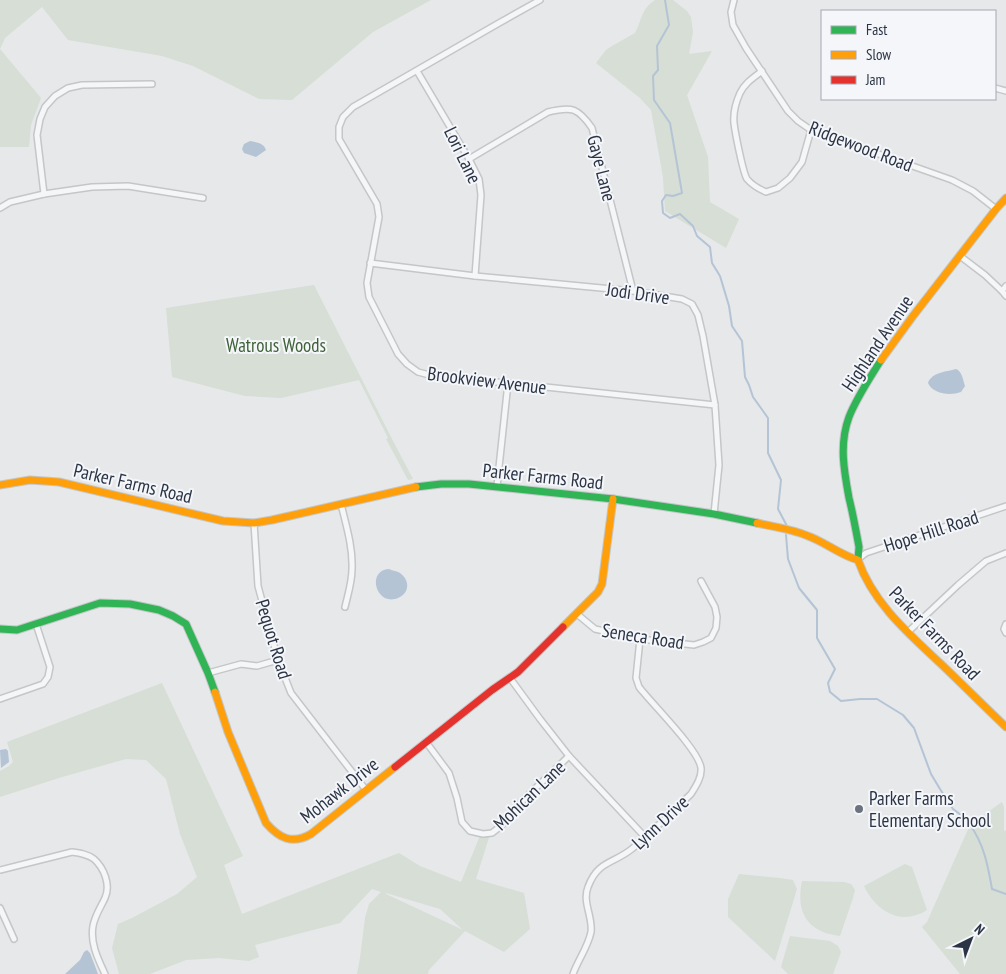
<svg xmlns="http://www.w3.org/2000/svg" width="1006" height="974" viewBox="0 0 1006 974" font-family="'PT Sans Narrow',sans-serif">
  <rect width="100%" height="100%" fill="#e6e8ea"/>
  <!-- green -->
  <g fill="#d6ded6" fill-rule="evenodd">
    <polygon points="0,0 431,0 373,32 292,100 259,99 193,66 162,56 68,40 42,7 5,38 0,49"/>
    <path d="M655,0H673L687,11L691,17L693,32L689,54L712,51L687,95L708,157L710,202L739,219L726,248L665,211L663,177L651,110L640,98L596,63L606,50L612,46L635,33C642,20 641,9 655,0Z"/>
    <polygon points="0,49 41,98 31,125 29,147 0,147"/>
    <polygon points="314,285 391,437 413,479 408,480 386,439 388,438 359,380 281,398 245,396 172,377 166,308"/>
    <path d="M162,683L243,856L224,865L242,914L399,853L420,866L461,882L482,831H491L476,879L524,893L530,929L504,952L465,931L429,970L428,974H357L360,958L365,918L369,904L381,892L372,889L340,923L255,945L259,957L249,961L219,958L186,960L150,974H119L112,948L118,924L132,918L177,894L197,877L180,834L166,779L146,760L126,759L62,777L0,797V771L9,766L13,762L7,742ZM386,893L440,909L463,930L386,894Z"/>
    <polygon points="1002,802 1004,807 1004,831 1006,830 1006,974 960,974 922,927 927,922 970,825"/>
    <path d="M905,864L912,867L927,910C924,912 920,914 916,915C893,923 873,905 864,886Z"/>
    <polygon points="739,874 780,878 793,880 797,889 775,961 728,917 728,899"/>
    <path d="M802,881L844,882L851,884L855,890L853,898L840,936C834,935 827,934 821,931C800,921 798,901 802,881Z"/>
    <polygon points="790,936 830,941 838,946 841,952 833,974 788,974 781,967"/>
  </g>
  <!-- water -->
  <g fill="#b4c4d5">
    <path d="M250,141C256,142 264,143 266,150L256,157L244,153L242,149L244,144Z"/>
    <path d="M956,369C962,371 963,380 965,386L961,392C950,396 933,394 928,383C932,372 946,372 956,369Z"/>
    <path d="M389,569C393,571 397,571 400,573C410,580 410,593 398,598C376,607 366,570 389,569Z"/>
    <polygon points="6,749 8,751 9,762 1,768 0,750"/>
    <polygon points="87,950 90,953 98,974 65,974 80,960 84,952"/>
  </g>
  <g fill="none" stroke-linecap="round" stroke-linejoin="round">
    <!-- stream -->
    <g stroke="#b4c4d5" stroke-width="2">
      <polyline points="665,0 669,25 657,46 658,70 653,76 654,100 670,123 682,193 673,196 666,195 662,201 663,213 670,218 680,214 693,226 697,236 710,247 712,263 720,276 729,306 732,326 742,341 745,377 749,385 753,397 768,418 768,453 781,480 778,509 787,526"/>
      <polyline points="786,535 788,559 799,588 817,610 817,638 835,669 828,683 830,692 841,701 860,699 877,699 903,715 914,728 931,774 940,789 953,809 961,815"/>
      <path d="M970,825C984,844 988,866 992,889L1006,894"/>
    </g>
    <defs>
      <g id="street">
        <polyline points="540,0 499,23 353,107 343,117 339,127 339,139 377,204 379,217 367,283 369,297 398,354 407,364 418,372 437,377 508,383 715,405"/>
        <polyline points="734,0 731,12 733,25 746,48 788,111 798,121 811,130 952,180 973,191 996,209"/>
        <polyline points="417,71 469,159 479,179 481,195 475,276"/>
        <path d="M762,71C753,78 745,83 740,93C736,102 733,113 734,123C735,132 743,173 747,179C752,185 759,189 766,192L778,188L790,178L802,162L811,130"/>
        <polyline points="995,88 1006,91"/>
        <path d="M469,159L548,112C572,106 578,108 592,128L633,291"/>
        <polyline points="44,194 37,135 40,119 45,107 55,96 68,88 82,85 152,84"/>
        <polyline points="0,208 10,202 44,194 92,187 128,186 203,198"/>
        <polyline points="960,256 985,275 1002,291"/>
        <polyline points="370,263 475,276 633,291 682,299 692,304 698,315 703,336 715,405 719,465 714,514"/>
        <polyline points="1006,286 1002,291 1006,296"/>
        <polyline points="497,486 508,383"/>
        <path d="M341,504C346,525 353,547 352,569C352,582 348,594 345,607"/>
        <polyline points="254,523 258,586 278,660 291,693 366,790"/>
        <polyline points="858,559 866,553 875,550 1006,506"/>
        <polyline points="577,614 595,629 640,639 694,645 703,642 711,638 716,628 717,617 715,607 701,581"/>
        <polyline points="1006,624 1004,629 1006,633"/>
        <polyline points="908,632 958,585 986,561 1006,553"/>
        <polyline points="208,673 241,664 257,666 278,660"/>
        <polyline points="510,678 540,719 569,756 645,837"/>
        <polyline points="0,699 43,684 48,677 50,667 36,624"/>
        <polyline points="426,742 449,773 457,798 462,822 470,831 483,834 492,833 501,826 520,803 569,756"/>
        <path d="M0,870L72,852C80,853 87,854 94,859C104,868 111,885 105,898C101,907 95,915 93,926C90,943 98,959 105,974"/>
        <polyline points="0,908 14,939"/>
        <path d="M573,974C578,960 588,947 591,932C593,917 582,902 588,887C598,860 614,864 633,848C653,831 672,812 691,794C696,786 702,777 701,768C699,750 652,704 639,687L636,678L640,639"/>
      </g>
      <g id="fast">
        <polyline points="416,487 441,484 469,484 613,499 714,514 757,523"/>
        <path d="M858,560L859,547C856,531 853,514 849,498C844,471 839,444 849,417C857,397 870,378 881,360"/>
        <polyline points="0,629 17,630 100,603 130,604 159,610 173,616 186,624 208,673 215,692"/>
      </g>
      <g id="slow">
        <polyline points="881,360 913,316 996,209 1006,198"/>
        <polyline points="0,485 30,480 59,482 223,521 254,523 272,520 416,487"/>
        <path d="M757,523C774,527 792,529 808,536C825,542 840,555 858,560C873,603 908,633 940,663C962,684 984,706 1006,727"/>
        <polyline points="563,627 598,592 602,584 613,499"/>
        <path d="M215,692L228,732L266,823C279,838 292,845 311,834L395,767"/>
      </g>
      <polyline id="jam" points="395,767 492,690 518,672 563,627"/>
    </defs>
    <!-- street casing -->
    <use href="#street" stroke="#c4c6c8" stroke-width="8"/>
    <!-- fast casing -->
    <use href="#fast" stroke="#c4c6c8" stroke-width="9"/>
    <!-- slow casing -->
    <use href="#slow" stroke="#c4c6c8" stroke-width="9"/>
    <!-- jam casing -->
    <use href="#jam" stroke="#c4c6c8" stroke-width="9"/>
    <!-- street -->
    <use href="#street" stroke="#f5f6f7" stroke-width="5"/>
    <!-- fast -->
    <use href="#fast" stroke="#30b455" stroke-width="7"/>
    <!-- slow -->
    <use href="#slow" stroke="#ff9f0a" stroke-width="7"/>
    <!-- jam -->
    <use href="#jam" stroke="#e5322d" stroke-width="7"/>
  </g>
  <!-- markers -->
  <circle fill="#6c737f" stroke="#f4f6f9" stroke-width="2" cx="859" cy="809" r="5"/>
  <g text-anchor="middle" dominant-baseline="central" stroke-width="4" stroke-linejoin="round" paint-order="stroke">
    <!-- street labels -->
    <g font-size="19" fill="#2b3445" stroke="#f4f6f9">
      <text transform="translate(861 146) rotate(21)">Ridgewood Road</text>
      <text transform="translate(463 155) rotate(64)">Lori Lane</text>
      <text transform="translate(602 168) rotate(76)">Gaye Lane</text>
      <text transform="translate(638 293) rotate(8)">Jodi Drive</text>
      <text transform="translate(877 343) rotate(-56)">Highland Avenue</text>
      <text transform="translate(487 380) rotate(7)">Brookview Avenue</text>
      <text transform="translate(543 476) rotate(6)">Parker Farms Road</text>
      <text transform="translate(133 483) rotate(13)">Parker Farms Road</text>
      <text transform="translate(931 531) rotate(-18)">Hope Hill Road</text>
      <text transform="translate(935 633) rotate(46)">Parker Farms Road</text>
      <text transform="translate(643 636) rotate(9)">Seneca Road</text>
      <text transform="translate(274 639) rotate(73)">Pequot Road</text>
      <text transform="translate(339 790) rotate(-38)">Mohawk Drive</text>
      <text transform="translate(529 795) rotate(-44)">Mohican Lane</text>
      <text transform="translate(660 822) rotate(-43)">Lynn Drive</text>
    </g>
    <!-- park labels -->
    <g font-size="19" fill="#3f6138" stroke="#f4f6f9">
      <text x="276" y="345">Watrous Woods</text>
    </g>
    <!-- poi labels -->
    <g font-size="19" fill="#2b3445" stroke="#f4f6f9" text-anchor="start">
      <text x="869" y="798">Parker Farms<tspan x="869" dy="22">Elementary School</tspan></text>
    </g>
  </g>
  <!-- legend -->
  <rect x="821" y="10" width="175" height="90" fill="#f4f6f9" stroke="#a4a8b1"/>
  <rect x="831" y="26" width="25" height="8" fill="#30b455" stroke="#a4a8b1"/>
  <text x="866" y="35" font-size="15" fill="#2b3445">Fast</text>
  <rect x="831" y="51" width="25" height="8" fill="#ff9f0a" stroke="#a4a8b1"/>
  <text x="866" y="60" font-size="15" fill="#2b3445">Slow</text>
  <rect x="831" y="76" width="25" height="8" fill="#e5322d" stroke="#a4a8b1"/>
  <text x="866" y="85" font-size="15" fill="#2b3445">Jam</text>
  <!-- north arrow -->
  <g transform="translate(971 939) rotate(42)" stroke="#f4f6f9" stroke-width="4" paint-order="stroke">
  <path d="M0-4L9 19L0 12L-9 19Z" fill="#2b3445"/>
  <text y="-8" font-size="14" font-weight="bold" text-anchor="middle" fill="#2b3445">N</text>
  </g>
</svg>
